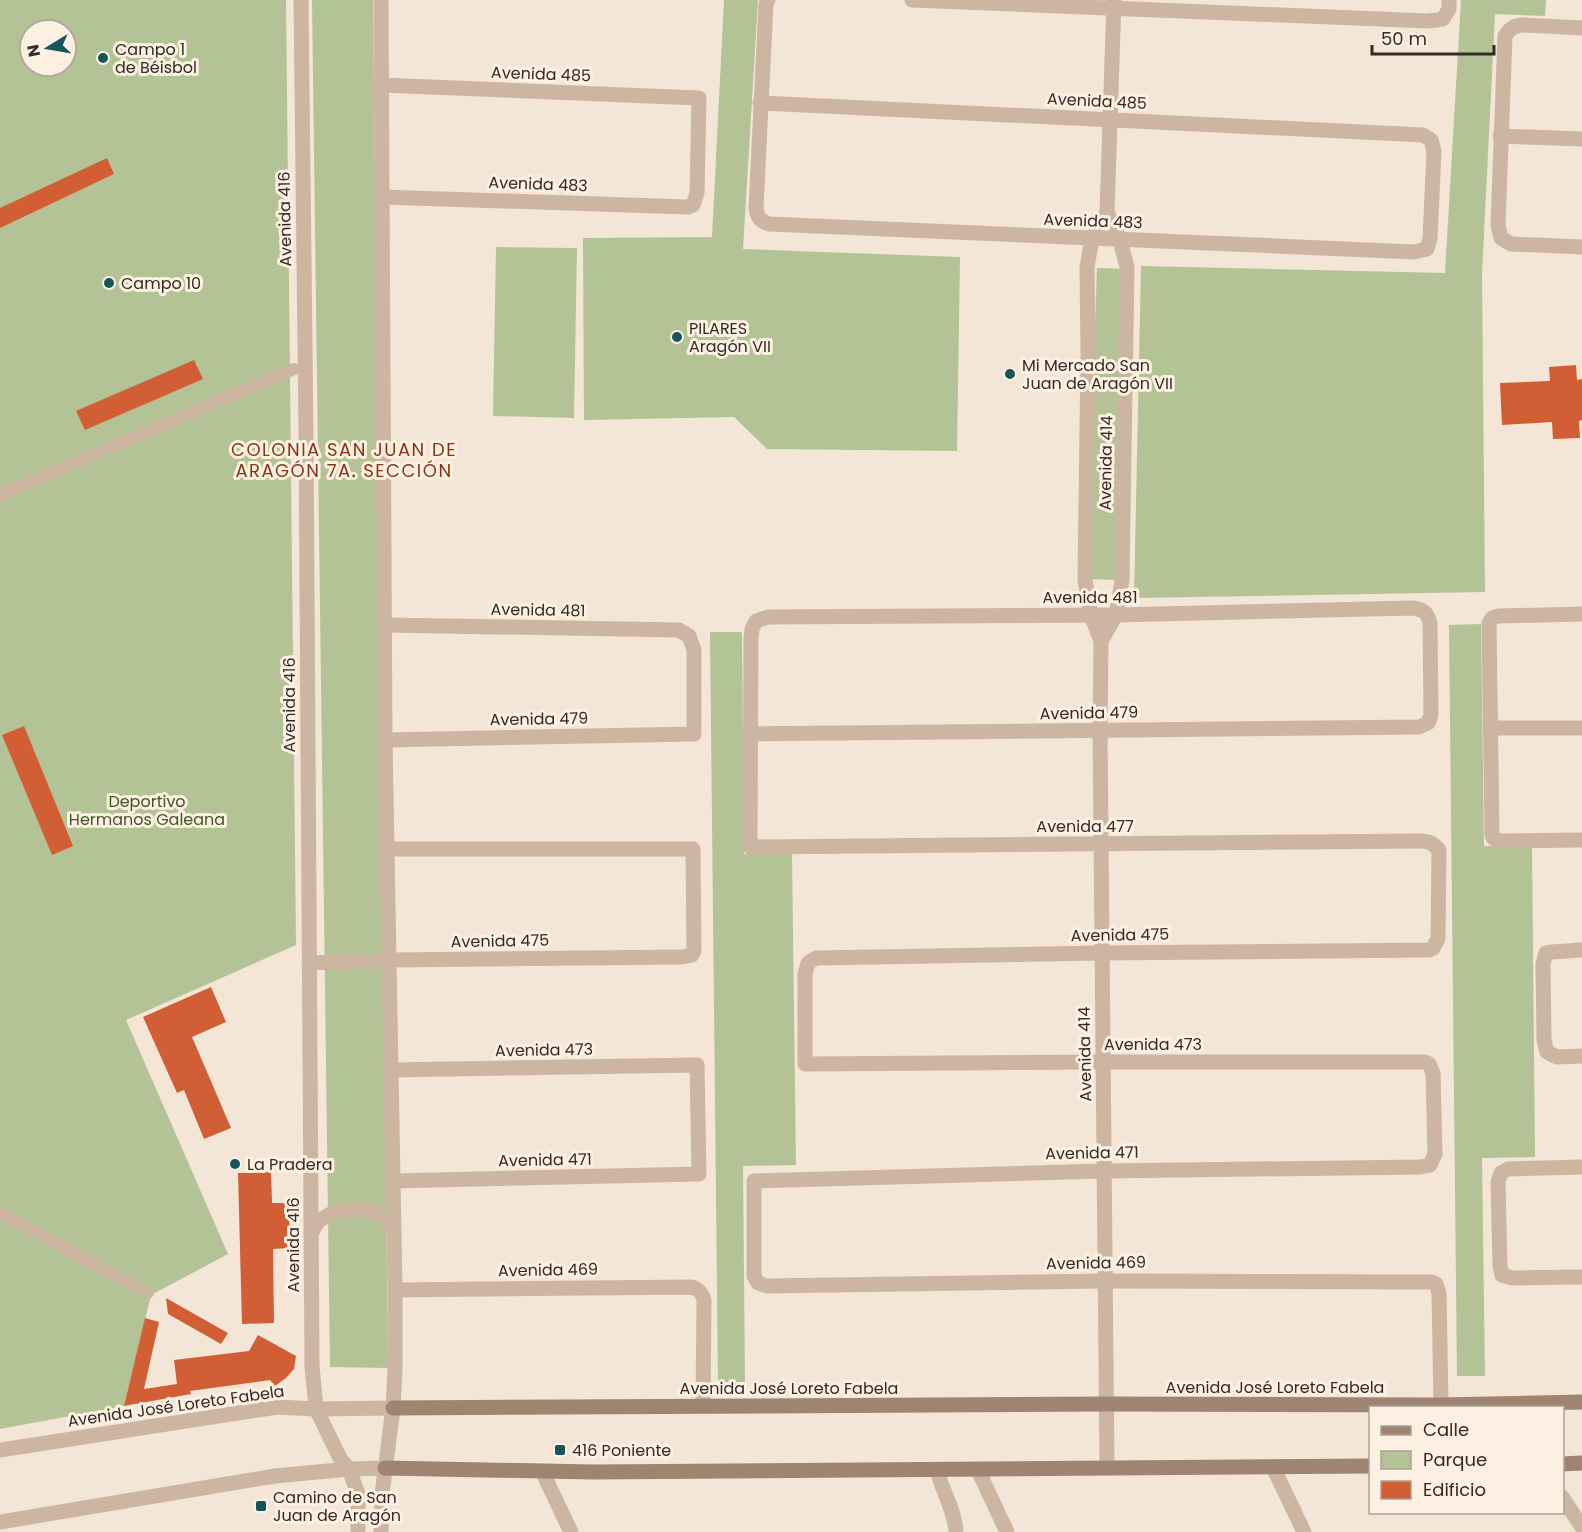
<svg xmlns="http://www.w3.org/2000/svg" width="1582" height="1532" viewBox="0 0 1582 1532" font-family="Poppins,sans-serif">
  <rect width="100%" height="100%" fill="#f3e6d6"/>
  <!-- green -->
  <g fill="#b3c395" fill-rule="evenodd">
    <path d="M0,0H286L296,945L126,1020L228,1254L151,1295L124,1406L0,1429ZM30,30H66V66H30Z"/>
    <polygon points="312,0 373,0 388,1368 330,1367"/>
    <polygon points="724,0 758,0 743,249 960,257 957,451 767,449 734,417 584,420 583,238 712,237"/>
    <polygon points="1461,0 1546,0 1545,16 1495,14 1482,274 1485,592 1134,598 1141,266 1445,273"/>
    <polygon points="496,247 577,248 574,418 493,416"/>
    <polygon points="1097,268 1125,269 1118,580 1086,579"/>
    <polygon points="1481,624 1484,846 1532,846 1535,1157 1482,1158 1485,1376 1457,1376 1449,625"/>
    <polygon points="710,632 742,632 744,854 792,854 796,1165 743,1166 745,1384 718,1384"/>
  </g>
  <!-- building -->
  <g fill="#d25e35">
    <polygon points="107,158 114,174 0,228 0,208"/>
    <polygon points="194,360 203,379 85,430 76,411"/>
    <polygon points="1576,365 1577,380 1582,379 1582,420 1579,421 1580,438 1553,439 1552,422 1502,425 1500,383 1550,381 1549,367"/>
    <polygon points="24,726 73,846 52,855 2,735"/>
    <polygon points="211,987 226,1022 192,1037 231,1128 204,1139 184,1090 177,1093 143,1017"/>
    <polygon points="271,1172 272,1203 289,1203 290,1248 273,1249 274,1323 242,1324 238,1173"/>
    <polygon points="166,1298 228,1333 221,1344 168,1314"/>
    <polygon points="145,1318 159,1322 144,1389 177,1384 174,1360 249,1351 258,1335 296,1356 294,1369 286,1378 275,1386 270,1380 190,1391 191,1394 124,1406"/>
  </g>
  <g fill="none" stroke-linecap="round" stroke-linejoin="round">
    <!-- pedestrian -->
    <g stroke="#ccb6a1" stroke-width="12">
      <polyline points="0,495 294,369"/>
      <polyline points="0,1213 148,1293"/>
    </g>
    <!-- minor -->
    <g stroke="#ccb6a1" stroke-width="15">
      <polyline points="912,0 1428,21 1443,19 1449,9 1449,0"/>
      <path d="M1582,28L1522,25C1514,26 1510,28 1505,36L1498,225L1501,238L1511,244L1582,247"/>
      <polyline points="381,85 699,98 697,193 693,205 688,207 382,197"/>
      <path d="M760,103L1423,135L1431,140L1434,151L1430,239L1427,249L1414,252L769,224C760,221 757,217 756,208L766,4L768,0"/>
      <polyline points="1500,136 1582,139"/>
      <polyline points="1582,614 1498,616 1492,618 1489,623 1492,835 1493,838 1499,841 1582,840"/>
      <polyline points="1491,728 1582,728"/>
      <path d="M749,734L1419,727L1428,723L1431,715L1430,623C1427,612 1424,610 1413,608L1116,615L768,617L756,621L752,629L751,638L750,847L1420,841C1429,841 1433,843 1439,850L1438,939L1433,948L1429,950L1102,953L816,958L808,963L805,974V1064L1103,1062H1425L1429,1064L1433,1073L1435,1154L1430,1165L1420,1167L1104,1171L754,1181V1276L758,1283L767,1286L1106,1281L1432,1282L1436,1284L1439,1293L1441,1405"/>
      <polyline points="385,740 694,734 694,650 689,636 679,630 385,625"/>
      <polyline points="1582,950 1551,952 1546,953 1543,964 1544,1040 1547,1052 1557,1057 1582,1056"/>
      <polyline points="309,963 388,960 682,957 692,955 694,951 693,849 388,849"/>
      <polyline points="390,1070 697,1065 699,1174 392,1181"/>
      <polyline points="1582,1167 1508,1169 1501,1173 1498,1182 1500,1266 1502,1275 1512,1278 1582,1277"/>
      <path d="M395,1290L692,1287C699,1289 702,1293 704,1300L703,1406"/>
      <polyline points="1273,1467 1304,1532"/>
      <path d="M937,1470C942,1491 955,1510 956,1532"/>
      <polyline points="978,1470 1007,1532"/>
      <polyline points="542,1471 571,1532"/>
      <polyline points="1562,1497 1582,1527"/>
    </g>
    <!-- tertiary -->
    <g stroke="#ccb6a1" stroke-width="15">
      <polyline points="301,0 306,432 312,1366 316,1409 341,1460 349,1469 358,1494 358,1532"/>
      <polyline points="381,0 385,740 395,1290 395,1370 393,1408 382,1494 381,1532"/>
      <polyline points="1107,212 1092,239 1087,267 1088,353 1085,580 1091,615 1101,641 1100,731 1107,1467"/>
      <polyline points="1101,641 1116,615 1122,581 1127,267 1120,240 1107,212 1114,0"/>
      <polyline points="311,1234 318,1221 334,1212 353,1209 372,1212 394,1221"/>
      <polyline points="0,1450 277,1407 316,1409 393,1408"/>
      <polyline points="0,1522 275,1476 349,1469 385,1468"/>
    </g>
    <!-- secondary -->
    <g stroke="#a08472" stroke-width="15">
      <polyline points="393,1408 1106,1404 1441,1405 1582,1402"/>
      <polyline points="1562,1464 1582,1463"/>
      <polyline points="385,1468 593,1472 1370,1466"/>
    </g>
  </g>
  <!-- markers -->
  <g fill="#16555a" stroke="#fbf0e2" stroke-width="2">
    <circle cx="103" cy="58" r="6"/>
    <circle cx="109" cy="283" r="6"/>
    <circle cx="677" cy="337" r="6"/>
    <circle cx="1010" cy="374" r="6"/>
    <circle cx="235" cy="1164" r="6"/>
    <rect x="554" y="1444" width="12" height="12" rx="3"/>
    <rect x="255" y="1500" width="12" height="12" rx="3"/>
  </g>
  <g text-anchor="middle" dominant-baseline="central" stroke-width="6" stroke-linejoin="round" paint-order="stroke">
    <!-- poi labels -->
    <g font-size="16" fill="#352a25" stroke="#fbf0e2" text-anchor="start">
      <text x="115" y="49">Campo 1<tspan x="115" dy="18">de Béisbol</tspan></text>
      <text x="121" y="283">Campo 10</text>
      <text x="689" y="328">PILARES<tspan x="689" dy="18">Aragón VII</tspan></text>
      <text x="1022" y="365">Mi Mercado San<tspan x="1022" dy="18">Juan de Aragón VII</tspan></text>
      <text x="247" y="1164">La Pradera</text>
      <text x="572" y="1450">416 Poniente</text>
      <text x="273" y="1497">Camino de San<tspan x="273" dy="18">Juan de Aragón</tspan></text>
    </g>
    <!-- street labels -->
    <g font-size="16" fill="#352a25" stroke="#fbf0e2">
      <text transform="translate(541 74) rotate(2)">Avenida 485</text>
      <text transform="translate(1097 101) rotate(3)">Avenida 485</text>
      <text transform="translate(538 184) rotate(2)">Avenida 483</text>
      <text transform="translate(285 219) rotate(-91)">Avenida 416</text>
      <text transform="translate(1093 221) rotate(2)">Avenida 483</text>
      <text transform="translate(1106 463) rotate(-89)">Avenida 414</text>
      <text x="1090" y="597">Avenida 481</text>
      <text transform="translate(538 610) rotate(1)">Avenida 481</text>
      <text transform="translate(289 705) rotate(-90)">Avenida 416</text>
      <text transform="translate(1089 713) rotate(-1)">Avenida 479</text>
      <text transform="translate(539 719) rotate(-1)">Avenida 479</text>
      <text x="1085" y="826">Avenida 477</text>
      <text transform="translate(1120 935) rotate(-1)">Avenida 475</text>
      <text transform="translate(500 941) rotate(-1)">Avenida 475</text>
      <text x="1153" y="1044">Avenida 473</text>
      <text transform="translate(544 1050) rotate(-1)">Avenida 473</text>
      <text transform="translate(1085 1054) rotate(-91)">Avenida 414</text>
      <text transform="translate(1092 1153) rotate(-1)">Avenida 471</text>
      <text transform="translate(545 1160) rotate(-1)">Avenida 471</text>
      <text transform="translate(293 1245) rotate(-90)">Avenida 416</text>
      <text transform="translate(1096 1263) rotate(-1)">Avenida 469</text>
      <text transform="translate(548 1270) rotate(-1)">Avenida 469</text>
      <text x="1275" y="1387">Avenida José Loreto Fabela</text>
      <text x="789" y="1388">Avenida José Loreto Fabela</text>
      <text transform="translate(176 1406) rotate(-8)">Avenida José Loreto Fabela</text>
    </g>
    <!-- park labels -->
    <g font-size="16" fill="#435626" stroke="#fbf0e2">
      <text x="147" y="801">Deportivo<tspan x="147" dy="18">Hermanos Galeana</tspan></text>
    </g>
    <!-- neighbourhood labels -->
    <g font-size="18" letter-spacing="1.5" fill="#8c3516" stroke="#fbf0e2">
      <text x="344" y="449">COLONIA SAN JUAN DE<tspan x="344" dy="21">ARAGÓN 7A. SECCIÓN</tspan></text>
    </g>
  </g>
  <!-- legend -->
  <rect x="1369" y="1406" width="195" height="108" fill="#fbf0e2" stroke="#aca196" stroke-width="1.5"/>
  <rect x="1381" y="1426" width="30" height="9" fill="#a08472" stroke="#aca196" stroke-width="1.5"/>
  <text x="1423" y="1436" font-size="18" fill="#352a25">Calle</text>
  <rect x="1381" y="1451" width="30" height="18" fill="#b3c395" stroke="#aca196" stroke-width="1.5"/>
  <text x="1423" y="1466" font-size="18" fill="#352a25">Parque</text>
  <rect x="1381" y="1481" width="30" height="18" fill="#d25e35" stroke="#aca196" stroke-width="1.5"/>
  <text x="1423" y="1496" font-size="18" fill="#352a25">Edificio</text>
  <!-- north arrow -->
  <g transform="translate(48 48) rotate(259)"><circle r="28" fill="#fbf0e2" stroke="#aca196" stroke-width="1.5"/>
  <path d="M0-4.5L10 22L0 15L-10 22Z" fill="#16555a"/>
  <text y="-9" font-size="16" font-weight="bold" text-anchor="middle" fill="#352a25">N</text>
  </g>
  <!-- scale -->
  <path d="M1372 45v9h122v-9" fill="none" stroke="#352a25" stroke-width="3"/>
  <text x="1381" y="45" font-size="18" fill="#352a25" stroke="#fbf0e2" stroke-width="4.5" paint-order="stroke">50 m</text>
</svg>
